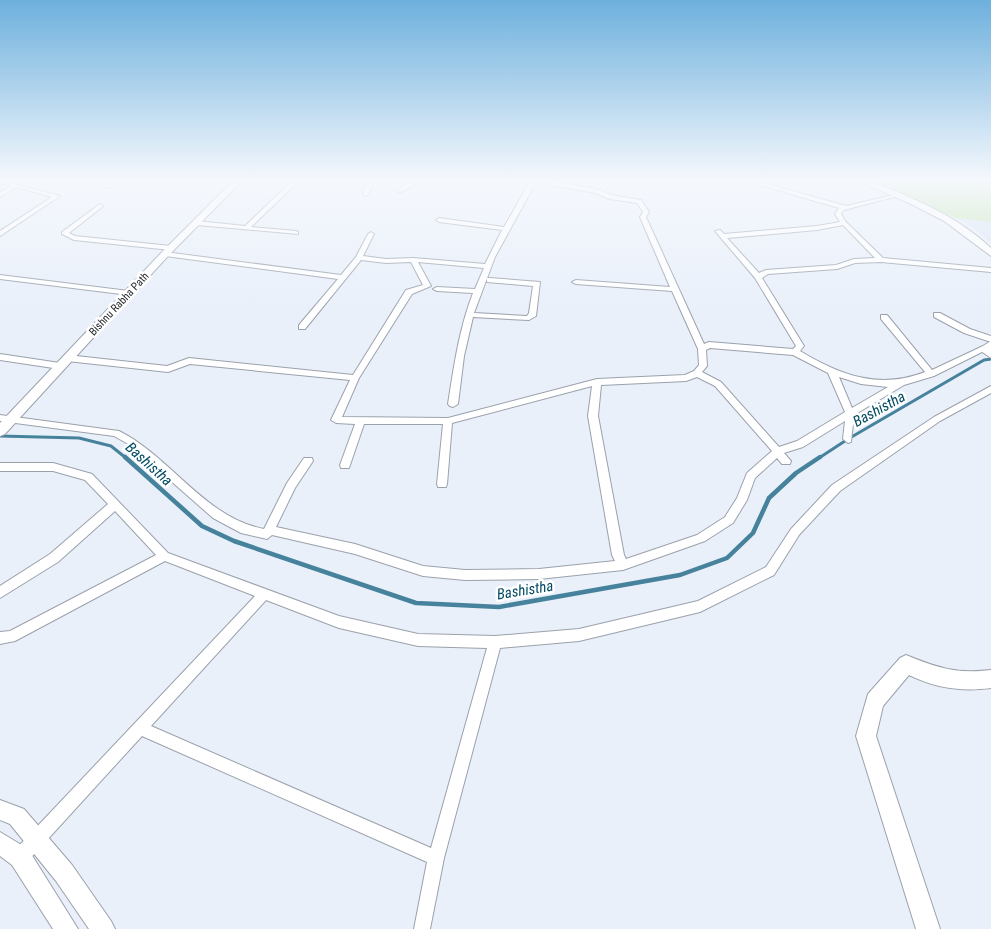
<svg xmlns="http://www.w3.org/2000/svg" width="991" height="929" viewBox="0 0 991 929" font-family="'Roboto Condensed',sans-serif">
  <rect width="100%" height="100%" fill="#e9f0fa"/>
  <!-- built -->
  <polygon fill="#d9e5f5" points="955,218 991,222 991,243 976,230"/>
  <!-- green -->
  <polygon fill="#c0e3a7" points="872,180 988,180 991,182 991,222 955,218"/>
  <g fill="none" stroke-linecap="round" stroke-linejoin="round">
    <!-- stream-far1 -->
    <g stroke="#46829c" stroke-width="3">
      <polyline points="0,436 79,438 111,446 126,458"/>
      <polyline points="819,458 848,439 984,360 991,359"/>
    </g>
    <!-- stream -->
    <polyline stroke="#46829c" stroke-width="4.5" points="125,457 202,526 234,541 416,603 499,607 680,575 727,558 753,533 769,498 796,473 820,457"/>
    <defs>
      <g id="street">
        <polygon points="0,180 60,196 0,236 0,231 52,197 17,187 0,197 0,192 11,186 0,183"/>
        <polygon points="115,180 122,180 110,188 106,188 106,186"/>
        <polygon points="220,180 238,180 241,182 238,184"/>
        <polygon points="293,180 300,180 251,227 296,231 298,232 298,234 197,225 194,223 197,221 245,226"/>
        <polygon points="368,180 374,180 369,194 366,196 363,194"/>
        <polygon points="411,180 422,180 402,192 398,192 398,190"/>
        <path d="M531,180H545L597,189L611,195L641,200L649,212L646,217L704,344L709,342L793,349L796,346L755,278L715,231L720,230L724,234L817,226L840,222L835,214L839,208L743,180H753L846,206L898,194V196L844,210L841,214L846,222L883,258L991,268V272L881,262L855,263L837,269L768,274L762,278L804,346L800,351C840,375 879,390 925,372L881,319V315H887L932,370L981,347L984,346L988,349L934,376L904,385L854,415L851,442L848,443L843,439L845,421L803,447L784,453L791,461L790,464H782L777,458L755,478L747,500L733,523L705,541L623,570L539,579L465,580L423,576L355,554L272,535L267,539L241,533L213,518L130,445L114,436L0,421V415L119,431C171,457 205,518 264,529L287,483L304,458H312L313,461L295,488L276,527L355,544L423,566L465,570L539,569L615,561L612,555L588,416L592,386L452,423L447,484L446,487H438L437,484L443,424H364L350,465L349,468H341L340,465L355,424L336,423L331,420L350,380L190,364L168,372L67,361L63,358L67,355L167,366L189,358L353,375L406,290L423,285L411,262L386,263L361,260L305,329H299V325L338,279L165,256L162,254L165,252L341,275L356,257L368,234L371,232L374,234L363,256L386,259L413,258L485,264L502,230L439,222L436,220L439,218L504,227ZM536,182L595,193L610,199L637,203L643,212L640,217L670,287L576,280L572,282L576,284L672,291L698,349L699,365L694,371L685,375L597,379L448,418L342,417L359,378L412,294L431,286L418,262L484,268L475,289L437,287L433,289L437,291L473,293C459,329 454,366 448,404L450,406L453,407L458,404L464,356L473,317L529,320L536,316L540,282L490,278H487V282L533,286L529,313L527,316L474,313L495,257ZM843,225L875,258L854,259L836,265L766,270L759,273L727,238L817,230ZM710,348L793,355L828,373L845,412L797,441L779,447L721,382L702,372L707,366L706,350ZM697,377L715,386L772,451L747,473L737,498L725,517L697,535L626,559L624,555L598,416L601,385L686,381ZM839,377L861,384L888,387L852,408Z"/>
        <polygon points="100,204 103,206 102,207 69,233 75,236 171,246 174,248 171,250 74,240 62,234 62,232"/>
        <polygon points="0,275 129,291 133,293 129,295 0,279"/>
        <polygon points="934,313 940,313 970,329 991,336 991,342 964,333 934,317"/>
        <polygon points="0,354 60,363 64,366 60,369 0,360"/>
        <path d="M991,386V393L940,421L840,491L799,535L774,575L700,612L579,641L500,648L444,858L430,929H414L427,862L142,736L26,863L20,865L14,863L12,857L14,851L255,596L165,561L15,641L0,644V632L10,631L156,555L115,511L58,562L0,598V586L50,554L108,504L85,480L53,471H0V463H53L92,474L168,553L339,616L418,634L495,636L579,629L698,601L766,567L791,529L832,485L934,417ZM266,600L339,628L418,646L487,648L431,848L151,726Z"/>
      </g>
      <g id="secondary">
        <polygon points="234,180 243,180 168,256 5,434 0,436 0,423 162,252"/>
        <path d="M856,180H868L880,185C920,201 959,218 991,248V256L944,221L909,203Z"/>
        <polygon points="991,341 991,358 978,349"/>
        <path d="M906,655C938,668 956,674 991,670V688C961,692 936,688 909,675L883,706L876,736L940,929H916L856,736L868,694L900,658Z"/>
        <polygon points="0,800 24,809 72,865 111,921 115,929 89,929 56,881 10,824 0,820"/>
        <polygon points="0,832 28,849 78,929 53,929 12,865 0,856"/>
      </g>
    </defs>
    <!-- street casing -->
    <use href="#street" stroke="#9ba1ab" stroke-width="2"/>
    <!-- secondary casing -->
    <use href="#secondary" stroke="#9ba1ab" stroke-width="2"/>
    <!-- street -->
    <use href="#street" fill="#fff" fill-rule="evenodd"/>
    <!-- secondary -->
    <use href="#secondary" fill="#fff" fill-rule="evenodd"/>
  </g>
  <!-- sky -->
  <linearGradient id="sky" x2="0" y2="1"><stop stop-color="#6db0dd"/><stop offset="0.58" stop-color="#f5f8fd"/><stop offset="1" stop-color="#f5f8fd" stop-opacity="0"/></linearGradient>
  <rect width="991" height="310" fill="url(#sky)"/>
  <g text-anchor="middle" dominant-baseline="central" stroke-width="5" stroke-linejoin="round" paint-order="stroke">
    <!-- far-street labels -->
    <g font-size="11" fill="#23262a" stroke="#fff">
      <text transform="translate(119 304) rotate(-47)">Bishnu Rabha Path</text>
    </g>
    <!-- water labels -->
    <g font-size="15" font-style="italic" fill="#004a63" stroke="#fff">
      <text transform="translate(879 409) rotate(-29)">Bashistha</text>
      <text transform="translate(149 464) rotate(42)">Bashistha</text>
      <text transform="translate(525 590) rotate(-9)">Bashistha</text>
    </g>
  </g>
</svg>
